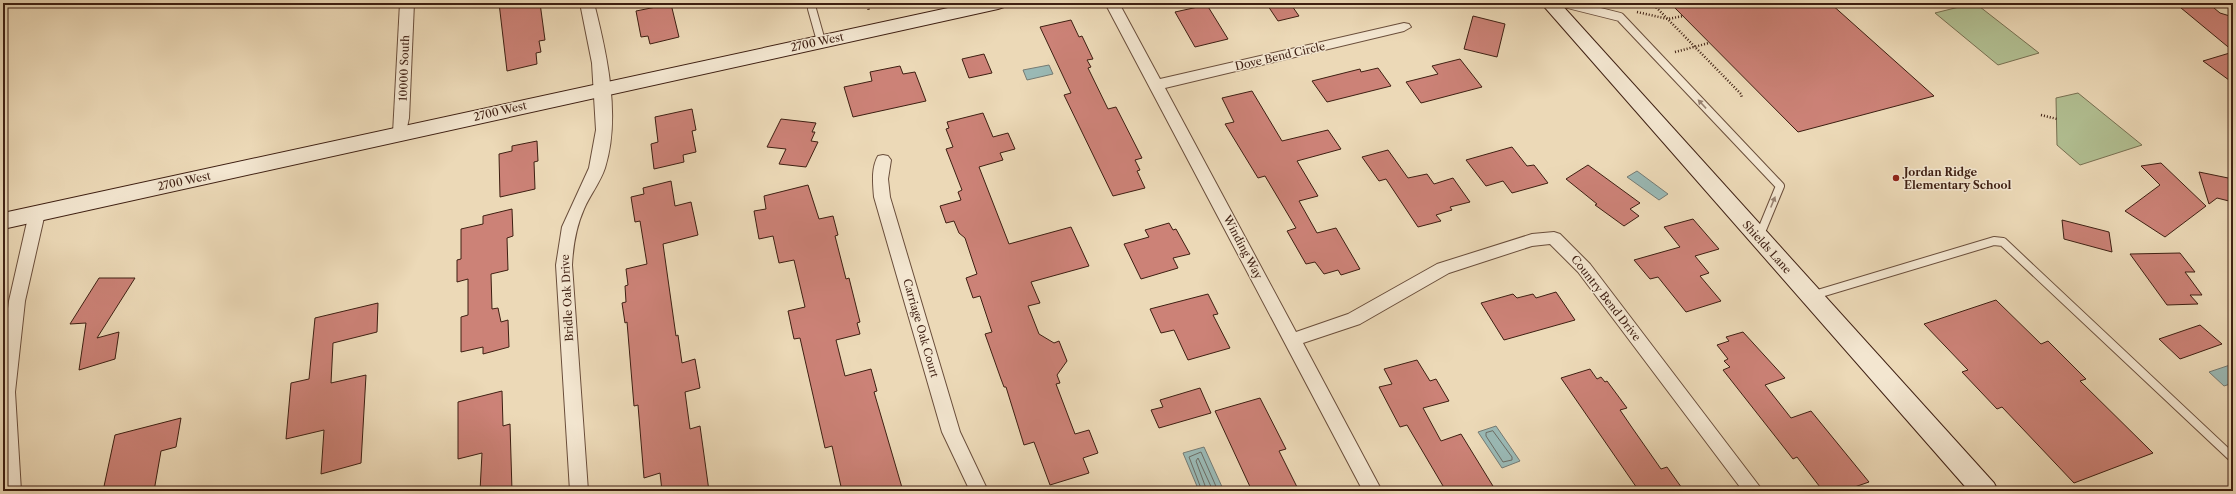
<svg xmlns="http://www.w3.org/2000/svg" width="2236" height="494" viewBox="0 0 2236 494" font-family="'Libre Caslon Text',serif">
  <rect width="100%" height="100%" fill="#ecd9b7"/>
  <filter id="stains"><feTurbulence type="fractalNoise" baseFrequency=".005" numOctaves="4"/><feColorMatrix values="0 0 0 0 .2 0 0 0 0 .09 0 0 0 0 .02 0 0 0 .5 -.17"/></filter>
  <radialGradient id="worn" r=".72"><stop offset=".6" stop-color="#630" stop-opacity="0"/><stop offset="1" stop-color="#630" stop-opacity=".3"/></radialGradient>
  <!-- green -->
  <g fill="#b2c093" stroke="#787052">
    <polygon points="1975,3 2039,53 1998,65 1935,13"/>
    <polygon points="2078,93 2142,145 2080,165 2057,145 2056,98"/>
  </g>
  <!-- water -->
  <g fill="#9ab9b5" stroke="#757b74">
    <polygon points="1049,65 1053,74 1027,80 1023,70"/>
    <polygon points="1637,171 1668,194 1659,200 1627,177"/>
    <polygon points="2233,364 2233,383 2224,386 2209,372"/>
    <polygon points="1496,426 1520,461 1502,468 1478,432"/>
    <polygon points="1204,447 1223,489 1199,491 1183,453"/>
  </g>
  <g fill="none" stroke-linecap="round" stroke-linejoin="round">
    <!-- shore -->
    <g stroke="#6c6c64" stroke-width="1">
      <polygon points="1493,431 1512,457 1512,460 1503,462 1486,436 1486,433"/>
      <polyline points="1202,491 1189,457 1201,452 1218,491"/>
      <polyline points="1207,491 1196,461 1198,458 1213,491"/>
    </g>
  </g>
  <!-- building -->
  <g fill="#cc8277" stroke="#3e1f12">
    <polygon points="499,3 540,3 545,40 539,41 541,52 536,53 537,64 507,71"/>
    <polygon points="1266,3 1290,3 1299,16 1278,21"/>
    <polygon points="1670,3 1830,3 1934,96 1798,132"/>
    <polygon points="2175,3 2208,3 2220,13 2233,17 2233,51"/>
    <polygon points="671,4 679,37 650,44 648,36 641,37 636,11"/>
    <polygon points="1207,5 1228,39 1195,47 1175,12"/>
    <polygon points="1473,16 1505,24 1497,57 1464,49"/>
    <polygon points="1071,20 1079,37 1082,36 1093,59 1087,60 1091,67 1088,68 1108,109 1116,107 1142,158 1135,160 1140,170 1137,171 1145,188 1113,196 1064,95 1071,93 1040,27"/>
    <polygon points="2233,52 2233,83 2203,61"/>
    <polygon points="984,54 992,73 969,78 962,59"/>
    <polygon points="1460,59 1482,87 1421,103 1406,82 1438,74 1432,66"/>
    <polygon points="900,66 903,74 915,72 926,101 853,117 844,87 872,81 870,72"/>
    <polygon points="1378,68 1391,86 1327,102 1312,81 1360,69 1361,72"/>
    <polygon points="1252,91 1282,141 1328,130 1341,149 1297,161 1318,196 1299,201 1317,233 1336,228 1360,269 1341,275 1338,270 1324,274 1315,262 1306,264 1287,231 1296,228 1265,176 1258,178 1225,124 1234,122 1222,98"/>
    <polygon points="692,109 696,130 692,131 696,152 683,155 684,162 654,169 651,144 658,142 655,117"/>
    <polygon points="983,113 993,137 1008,133 1015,149 1000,153 1003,160 979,167 1009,244 1071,227 1089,266 1031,282 1040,303 1028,306 1039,334 1054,343 1059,341 1067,361 1057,375 1060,383 1056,384 1075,434 1089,430 1098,453 1083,458 1089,473 1050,485 1034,442 1024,445 1006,387 1004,387 1001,379 985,334 992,332 980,296 973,298 966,278 977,274 965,238 959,233 954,221 946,223 940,206 961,200 958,192 962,190 946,149 953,147 946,129 949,128 947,122"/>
    <polygon points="781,119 816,123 812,132 815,132 811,141 818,142 806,167 779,164 786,149 767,147"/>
    <polygon points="537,141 538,161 534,162 535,189 500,197 499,154 512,151 512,146"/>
    <polygon points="1512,147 1527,166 1534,165 1548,183 1512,193 1503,181 1486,186 1466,160"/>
    <polygon points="1388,150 1408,178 1427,174 1434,184 1453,178 1470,202 1450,207 1452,210 1436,215 1441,221 1418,227 1386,179 1379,181 1362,157"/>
    <polygon points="2161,163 2206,206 2165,237 2125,211 2160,185 2141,166"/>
    <polygon points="1588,165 1640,203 1630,209 1639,216 1624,226 1595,205 1597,204 1566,179"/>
    <polygon points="2199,172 2233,179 2233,202 2217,198 2209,204"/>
    <polygon points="671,181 675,206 691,202 698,235 663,244 676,336 678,335 682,363 695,359 700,388 685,392 690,429 700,426 709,491 662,491 660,473 644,478 638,405 634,406 627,322 625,323 622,303 626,302 625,286 628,285 626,269 647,264 640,221 635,222 631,197 644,194 643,188"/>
    <polygon points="808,185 819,219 833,216 838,235 835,236 846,279 849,278 860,322 857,323 860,334 836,340 845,376 871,369 877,391 874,392 903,491 842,491 832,446 825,448 800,338 794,339 788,311 805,307 794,260 779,263 773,236 759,239 754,211 766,209 764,196"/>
    <polygon points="512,209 513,236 507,238 508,270 491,274 492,309 498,308 501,322 508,320 509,347 483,354 483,347 461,352 461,317 468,315 468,279 457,282 457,260 461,259 461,229 483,224 483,216"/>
    <polygon points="1693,219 1719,249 1695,256 1709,273 1700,276 1721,301 1686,312 1658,277 1650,279 1634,260 1680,247 1664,227"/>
    <polygon points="2062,220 2109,232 2112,252 2064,239"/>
    <polygon points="1169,223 1173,230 1176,229 1190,254 1173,258 1178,268 1141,279 1124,244 1149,237 1145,230"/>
    <polygon points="2180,253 2195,272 2185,272 2202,295 2190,295 2198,304 2167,305 2130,254"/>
    <polygon points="99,278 135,278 97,338 119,332 115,359 79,370 86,323 70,324"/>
    <polygon points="1556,292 1575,320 1504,340 1481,303 1513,294 1517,298 1533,294 1536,298"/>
    <polygon points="1208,294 1218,314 1213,315 1230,348 1188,360 1174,330 1161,333 1150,309"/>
    <polygon points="1996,300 2041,344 2048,341 2086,379 2080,381 2153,453 2074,483 2002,407 1997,409 1962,372 1968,370 1924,324"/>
    <polygon points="378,303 377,332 333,343 331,383 366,375 361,463 321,474 324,430 286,439 291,383 309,379 315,318"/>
    <polygon points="2200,325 2222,344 2180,359 2159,339"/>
    <polygon points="1743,332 1785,378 1765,385 1791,418 1811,411 1869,482 1843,491 1823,491 1797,457 1793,459 1723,370 1730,367 1724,361 1728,359 1717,345 1729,341 1726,337"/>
    <polygon points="1417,360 1430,381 1436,379 1449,401 1423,408 1441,441 1461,434 1496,491 1446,491 1407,425 1400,427 1379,387 1392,384 1384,369"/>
    <polygon points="1590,369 1597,379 1601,377 1605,382 1607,381 1627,408 1620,410 1633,429 1661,469 1667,467 1684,491 1639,491 1561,378"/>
    <polygon points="1200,388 1211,413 1159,428 1151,410 1163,407 1160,400"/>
    <polygon points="502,391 503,426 510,424 512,491 480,491 482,453 458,459 458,402"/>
    <polygon points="1260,398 1286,449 1279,451 1299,491 1252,491 1215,411"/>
    <polygon points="181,418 176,447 161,451 154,491 103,491 115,435"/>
  </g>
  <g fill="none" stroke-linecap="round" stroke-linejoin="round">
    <defs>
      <g id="lane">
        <polyline points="1564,3 1620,17 1780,186 1759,237"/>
        <polyline points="812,9 821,41"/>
        <polyline points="1811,296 1994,241 2003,242 2233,458"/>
      </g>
      <g id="street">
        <polygon points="400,3 414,3 409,118 405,137 395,137 393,133"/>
        <path d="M580,3H594C607,54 621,117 605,168C600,183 590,195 584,209C576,227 573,246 572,265L588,491H570L556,265L562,227L589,168L596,130L592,63Z"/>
        <polygon points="1105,3 1119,3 1160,79 1404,23 1409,24 1411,27 1404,31 1165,88 1296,332 1348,314 1437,264 1532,234 1554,232 1560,234 1590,264 1763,491 1743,491 1578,272 1550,244 1532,246 1449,273 1360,324 1303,343 1382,491 1363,491"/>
        <path d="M883,155L888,156L891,160L888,179L890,197L960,432L988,491H970L942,432L874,197C873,184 871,168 878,156Z"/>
        <polygon points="37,207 43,209 45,213 25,301 15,392 21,491 3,491 3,346 9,301 29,213 31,209"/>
      </g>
      <g id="secondary">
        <polygon points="971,3 1007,3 1004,7 998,9 3,229 3,213"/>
        <polygon points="1541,3 1560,3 1994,483 1998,491 1969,491"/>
      </g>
    </defs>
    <!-- lane casing -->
    <use href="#lane" stroke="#6a4e3b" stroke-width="10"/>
    <!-- street casing -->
    <use href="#street" stroke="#6a4e3b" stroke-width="2"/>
    <!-- secondary casing -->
    <use href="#secondary" stroke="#3e1f12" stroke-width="2"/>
    <!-- path -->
    <g stroke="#3e1f12" stroke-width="2.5" stroke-dasharray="1 2" stroke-linecap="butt">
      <polyline points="867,3 869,11"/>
      <polyline points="1652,3 1741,94 1742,98"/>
      <polyline points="1637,12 1668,19 1683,16"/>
      <polyline points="1675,52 1709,43"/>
      <polyline points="2041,115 2057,119"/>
    </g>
    <!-- lane -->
    <use href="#lane" stroke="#f3e6d0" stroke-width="8"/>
    <!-- street -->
    <use href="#street" fill="#f3e6d0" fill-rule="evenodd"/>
    <!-- secondary -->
    <use href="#secondary" fill="#f3e6d0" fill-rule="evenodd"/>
  </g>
  <!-- one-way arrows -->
  <defs><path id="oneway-solid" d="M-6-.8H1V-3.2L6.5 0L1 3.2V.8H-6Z"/></defs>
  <g fill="#988271">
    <use href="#oneway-solid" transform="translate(1702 104) rotate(-133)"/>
    <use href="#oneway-solid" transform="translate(1773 202) rotate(-68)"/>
  </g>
  <!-- markers -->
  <circle fill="#8f2418" stroke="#f3e6d0" stroke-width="1.5" cx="1896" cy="178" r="4"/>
  <g text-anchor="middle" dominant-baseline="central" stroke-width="3" stroke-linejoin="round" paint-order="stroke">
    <!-- street labels -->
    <g font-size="11" fill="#3e1f12" stroke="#f3e6d0">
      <text transform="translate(817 42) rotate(-12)">2700 West</text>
      <text transform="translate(1280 56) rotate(-13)">Dove Bend Circle</text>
      <text transform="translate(404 68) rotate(-88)">10000 South</text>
      <text transform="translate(500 111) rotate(-13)">2700 West</text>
      <text transform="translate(184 181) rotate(-12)">2700 West</text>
      <text transform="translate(1243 247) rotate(62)">Winding Way</text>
      <text transform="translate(1767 247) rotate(48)">Shields Lane</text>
      <text transform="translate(567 298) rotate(-93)">Bridle Oak Drive</text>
      <text transform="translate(1606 298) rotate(52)">Country Bend Drive</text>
      <text transform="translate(921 328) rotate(74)">Carriage Oak Court</text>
    </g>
    <!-- poi labels -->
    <g font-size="11" font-weight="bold" fill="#3e1f12" stroke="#f3e6d0" text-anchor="start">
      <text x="1904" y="172">Jordan Ridge<tspan x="1904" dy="13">Elementary School</tspan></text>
    </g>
  </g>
  <!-- margin -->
  <rect width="2236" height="494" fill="none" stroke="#ecd9b7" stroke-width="16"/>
  <rect x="4" y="4" width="2228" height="486" fill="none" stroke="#3e1f12" stroke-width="2"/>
  <rect x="8" y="8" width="2220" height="478" fill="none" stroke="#3e1f12"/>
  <rect width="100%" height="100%" filter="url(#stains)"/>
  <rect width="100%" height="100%" fill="url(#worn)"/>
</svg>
